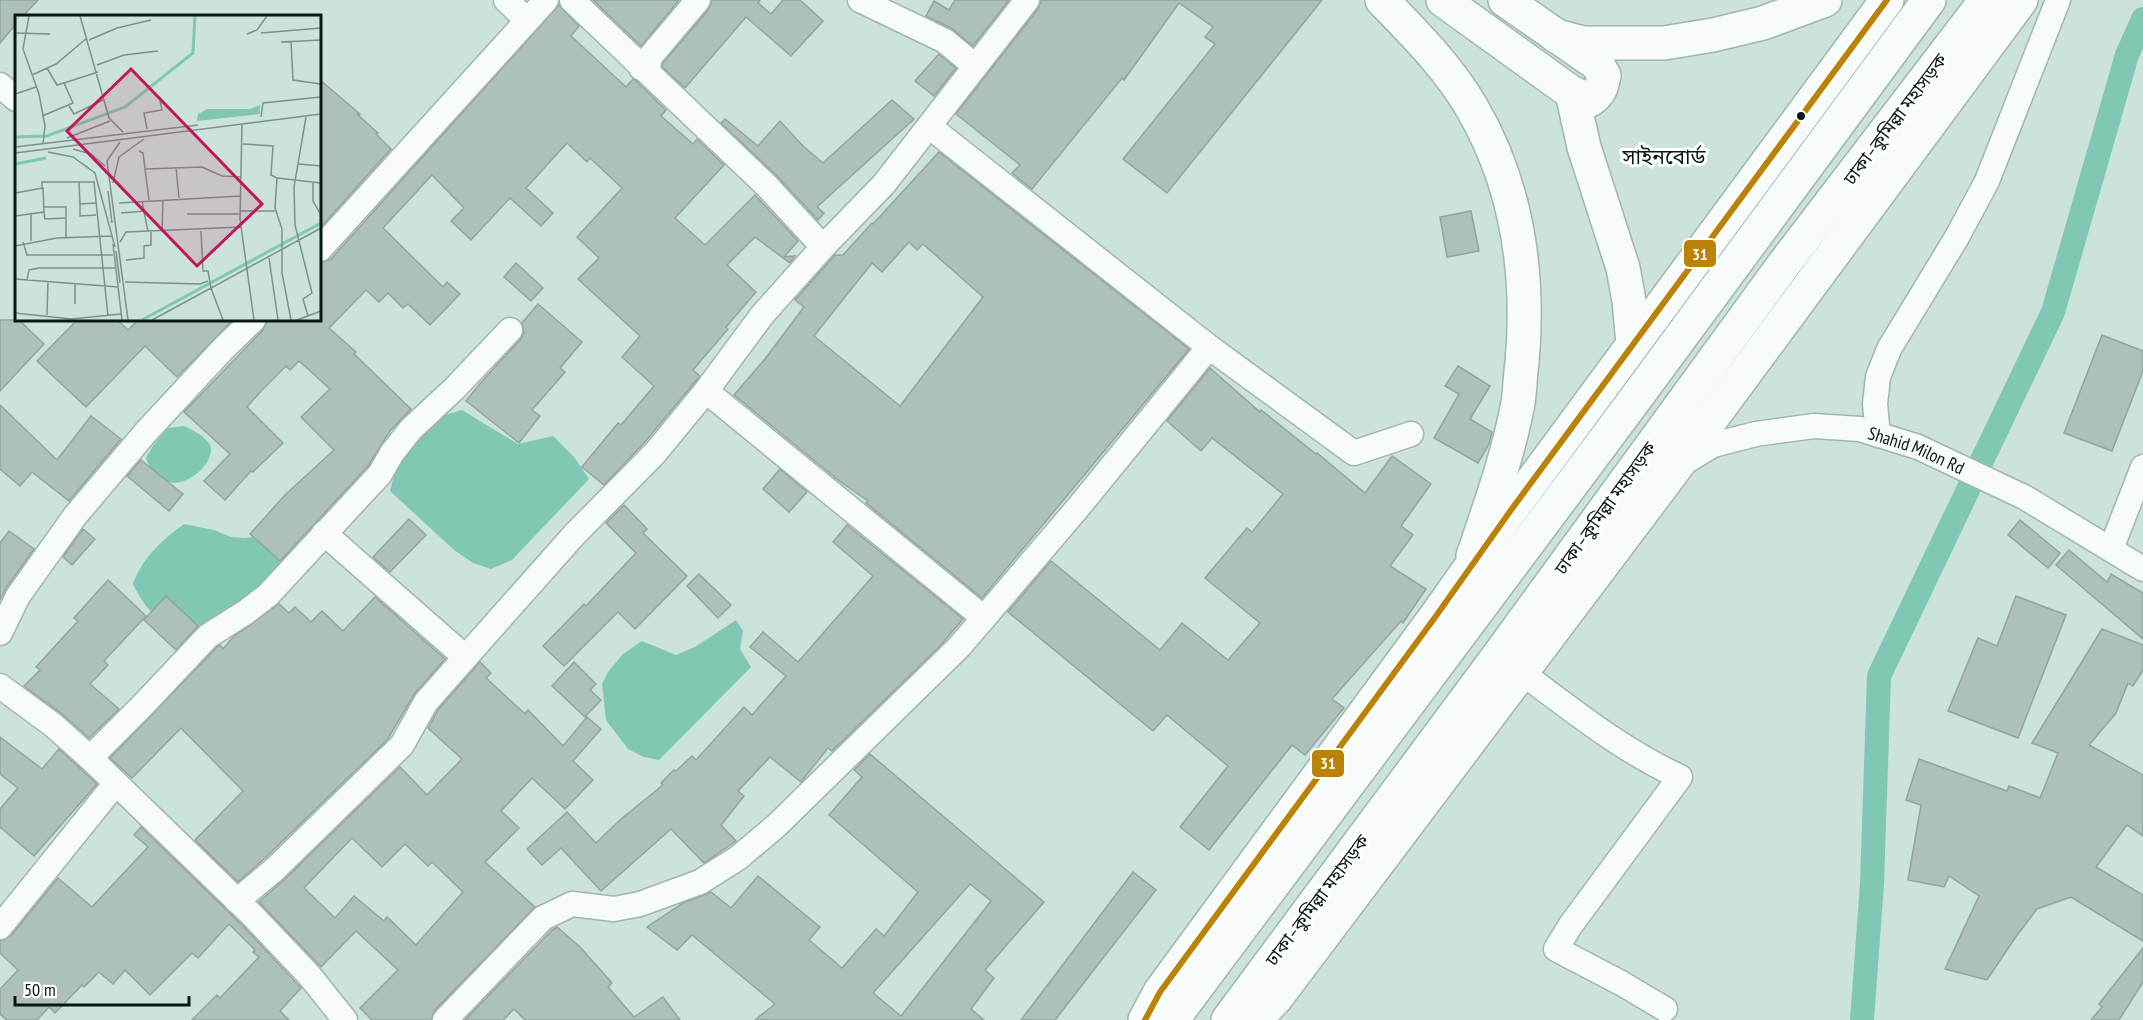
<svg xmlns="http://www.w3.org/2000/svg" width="2143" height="1020" viewBox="0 0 2143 1020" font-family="'PT Sans Narrow','Noto Sans Bengali',sans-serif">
  <rect width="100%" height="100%" fill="#cbe3da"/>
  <!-- water -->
  <g fill="#81c8b4">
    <polygon points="462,410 518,444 553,436 574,457 589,479 512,560 491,569 473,563 454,550 390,491 396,467 435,418"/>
    <path d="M184,426C193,430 205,436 210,445C219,467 163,510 146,458L154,444L168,428Z"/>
    <path d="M184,524L214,530L231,537L245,538L260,536L276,538L292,554L269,581L199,632L184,636C158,619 147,613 133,584C142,558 162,540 184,524Z"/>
    <polygon points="736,620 743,631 740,649 751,667 659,760 644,757 628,749 606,720 602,684 608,672 623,654 642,641 676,655 695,647"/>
  </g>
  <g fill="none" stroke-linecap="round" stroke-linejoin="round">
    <!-- canal -->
    <polyline stroke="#81c8b4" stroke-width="24" points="1862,1020 1872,884 1879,676 2053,312 2127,55 2143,19"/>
  </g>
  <!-- building -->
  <g fill="#aec0ba" stroke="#92a49e" stroke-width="1.5" fill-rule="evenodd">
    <polygon points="0,0 38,0 23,16 16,16 16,24 0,43"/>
    <polygon points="593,0 679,0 641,46"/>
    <polygon points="712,0 760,0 758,3 771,14 783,0 800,0 823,21 791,56 746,17 685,88 662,67 663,63 709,9"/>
    <polygon points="955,0 1009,0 973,46 951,28 926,16 934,1 949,10"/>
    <polygon points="1041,0 1322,0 1167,193 1123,159 1215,44 1205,37 1213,27 1179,3 1124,80 1122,78 1032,189 1012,173 1020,165 956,114 1038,9"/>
    <polygon points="559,5 579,26 571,36 626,87 633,79 636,81 666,110 661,116 693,144 697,139 724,165 675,218 705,245 755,195 798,241 784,257 795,256 790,263 755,237 727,265 756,292 726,327 728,329 693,370 700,376 695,382 644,443 604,485 582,467 618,423 621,425 654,386 622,357 640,336 578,279 599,258 577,237 622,188 590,158 587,162 567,143 526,188 553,213 541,226 510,198 471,240 451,221 464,208 432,175 383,228 443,287 447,282 460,294 430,325 408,304 403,308 388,293 379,302 366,290 329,328 356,352 354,354 411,409 390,431 368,466 280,561 250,534 285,495 334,450 301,417 330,389 299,361 290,370 286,366 261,391 247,407 283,443 253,472 251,471 225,500 204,481 230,454 184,412 263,330 267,320 320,320 320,263 331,259"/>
    <polygon points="939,54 956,68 934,96 915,81"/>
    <polygon points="320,80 360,114 358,115 378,133 376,134 391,149 320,228"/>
    <polygon points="892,100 914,119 817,207 824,213 818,220 777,176 721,123 725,119 758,146 780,121 803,146 823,163"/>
    <path d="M939,152L1189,349L982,598L866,503L868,501L838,480L734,395L765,359L804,307L795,300L835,255H843L872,223L873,224ZM909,242L917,250L923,244L983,297L900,406L814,336L872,263L882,272Z"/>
    <polygon points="1471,211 1479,251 1447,257 1440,217"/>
    <polygon points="516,263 543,288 531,301 504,277"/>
    <polygon points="538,304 582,342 560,368 565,372 532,410 540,416 519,443 466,401 484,379 520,340 524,333 522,323"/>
    <polygon points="0,320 19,320 44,344 0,391"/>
    <polygon points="77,320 117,320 128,330 138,320 233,320 177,377 145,346 86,407 37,361"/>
    <polygon points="2102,335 2143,351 2143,371 2112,451 2064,433"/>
    <polygon points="1458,366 1490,386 1470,419 1492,432 1489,444 1478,463 1434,438 1459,394 1445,386"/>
    <polygon points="1210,368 1260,412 1261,410 1316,454 1317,453 1365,493 1392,456 1431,484 1401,526 1413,535 1390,566 1426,589 1403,623 1401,621 1332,699 1344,708 1305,755 1292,745 1209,850 1180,827 1228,766 1167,715 1153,731 1008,612 1051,561 1160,650 1182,623 1228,660 1260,623 1205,578 1247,528 1252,532 1283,494 1212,438 1201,451 1167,421"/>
    <polygon points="0,405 57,460 91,416 121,439 69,501 32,472 20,486 0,469"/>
    <polygon points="141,460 183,494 169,511 127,476"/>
    <polygon points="780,469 807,492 789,512 763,489"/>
    <polygon points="624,505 647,529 643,533 687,576 635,629 618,612 564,666 543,646 584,604 586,606 636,553 606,523"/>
    <polygon points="409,519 426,535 390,572 373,557"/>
    <polygon points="2020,520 2060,553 2048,568 2008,535"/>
    <polygon points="847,525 963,619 939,647 832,751 828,748 801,782 770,757 738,791 744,796 721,825 736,841 704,863 671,829 601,891 561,848 542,865 527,849 567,812 596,843 621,819 663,785 661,783 674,770 676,771 692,756 696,760 744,707 752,715 786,676 750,647 763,632 798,662 873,576 833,542"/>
    <polygon points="83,529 95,539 72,565 63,557"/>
    <polygon points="9,531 34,549 6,588 0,600 0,543"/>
    <polygon points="2069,550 2107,582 2111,574 2143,593 2143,639 2056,565"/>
    <polygon points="699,574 731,605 718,618 687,586"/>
    <polygon points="108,580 146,616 104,661 108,665 90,684 119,709 89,738 62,714 24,686 40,670 36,667 78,621 74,618"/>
    <polygon points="166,596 198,626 176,650 144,620"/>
    <polygon points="2016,596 2066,615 2018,738 1948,711 1978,638 1997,646"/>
    <polygon points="375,597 445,659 415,693 387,740 265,858 238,882 195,840 243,791 181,728 132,778 110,758 217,647 220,645 223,649 233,637 279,604 289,613 295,607 311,622 322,611 343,631"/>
    <polygon points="2102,629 2143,645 2143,670 2133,686 2128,683 2116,713 2089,745 2143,775 2143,836 2127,825 2096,867 2143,895 2143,941 2071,897 2037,909 2015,938 1987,980 1945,969 1979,896 1949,876 1944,887 1908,880 1921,805 1906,800 1919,759 2007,791 2009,786 2040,798 2058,753 2032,743"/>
    <path d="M480,662L491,673L486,678L525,714L528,710L563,746L587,717L601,729L573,761L593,780L565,809L532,778L501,811L519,828L485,862L535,907L435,1010L431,1020H372L360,1008L398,970L356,931L321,967L259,902L285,879L400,767L427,795L462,759L428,728L438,710ZM352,838L382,867L405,844L428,866L432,862L463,892L416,945L387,917L384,921L354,896L335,918L304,888Z"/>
    <polygon points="574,662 596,684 590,690 601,700 585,717 552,686"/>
    <polygon points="0,737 42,769 59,749 97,784 34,856 0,827 0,809 18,788 0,774"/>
    <path d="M870,754L1044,902L985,970L994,978L971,1009L984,1020H755L775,1004L692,935L677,950L647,927L683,903L711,892L731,908L758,876L820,927L809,940L842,968L876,929L884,936L918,892L829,815L862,777L854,770ZM970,884L991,901L901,1016L873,993Z"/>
    <polygon points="141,827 243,926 301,988 280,1011 289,1020 192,1020 217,995 220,998 259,957 253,952 255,950 229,924 198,958 192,953 150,995 125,970 113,984 99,972 84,987 82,985 55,1013 49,1007 37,1020 7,1020 0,1014 0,989 18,970 0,953 0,941 11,936 58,878 92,907 148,847 134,835"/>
    <polygon points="1133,872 1156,890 1055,1020 1021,1020"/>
    <polygon points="557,927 580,947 612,983 608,987 634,1017 663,997 680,1020 525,1020 514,1009 503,1020 465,1020 552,930"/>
    <polygon points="2143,948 2143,982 2119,1020 2091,1020 2102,1007 2099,1004"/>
  </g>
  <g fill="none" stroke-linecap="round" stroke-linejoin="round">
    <defs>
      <g id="minor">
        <polyline points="506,0 527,20"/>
        <polyline points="572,0 767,186 823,247"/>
        <polyline points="860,0 945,41 975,66"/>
        <polyline points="641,68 649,63 649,58 698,0"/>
        <polyline points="0,85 16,99"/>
        <polyline points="930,127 1209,347 1354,453 1411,434"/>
        <polyline points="320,249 546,0"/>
        <polyline points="706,391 984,618"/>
        <polyline points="1878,435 1875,404 1878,377 1889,349 1957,237 1987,181 2058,0"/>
        <path id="s1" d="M1685,462L1713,445L1756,434L1814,426L1860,429L1918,447L2024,497L2143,569"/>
        <polyline points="324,533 465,657"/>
        <polyline points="2111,549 2143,467"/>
        <polyline points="0,633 18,596 75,516 146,432 223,349 253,320"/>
        <path d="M1521,672C1572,710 1623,751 1680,777L1570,926L1556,949L1621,983L1665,1009"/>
        <polyline points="0,686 53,725 90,758 253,916 309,975 345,1020"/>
        <polyline points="90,758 143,705 208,636 246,612 268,595 380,474 392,453 411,429 454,389 510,330"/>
        <polyline points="237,901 275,869 402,745 426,702 574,535 655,453 706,391 763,314 823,247 884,184 1027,0"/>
        <polyline points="0,927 116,783"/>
        <polyline points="445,1020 543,918 572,904 614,909 640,904 700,882 738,858 776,826 959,647 1076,510 1209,347"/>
      </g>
      <g id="primary">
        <path d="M1382,0C1414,33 1449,68 1472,108C1518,187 1530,273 1522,363C1520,376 1520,390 1518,403C1508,456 1490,506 1473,556"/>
        <polyline points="1443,0 1572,93 1584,147 1623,268 1629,301 1633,344"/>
        <path d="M1505,0L1597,64L1604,75C1602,87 1600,93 1590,100L1572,93"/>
        <polyline points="1556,36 1583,43 1664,43 1713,35 1763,23 1825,0"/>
      </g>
      <g id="trunk">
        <polyline points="1145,1020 1160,992 1436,616 1511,510 1887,0"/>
        <polyline points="1172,1020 1630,406 1929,0"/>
        <polyline points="1228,1020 1499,655 1784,264 1986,0"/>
        <polyline points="1255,1020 1276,998 1661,487 2021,0"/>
      </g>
    </defs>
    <!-- minor casing -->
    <use href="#minor" stroke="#a2b5ae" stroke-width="27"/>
    <!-- primary casing -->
    <use href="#primary" stroke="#a2b5ae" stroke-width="36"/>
    <!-- trunk casing -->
    <use href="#trunk" stroke="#a2b5ae" stroke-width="36"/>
    <!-- minor -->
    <use href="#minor" stroke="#f7fbf9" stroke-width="24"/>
    <!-- primary -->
    <use href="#primary" stroke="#f7fbf9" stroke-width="33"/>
    <!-- trunk -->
    <use href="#trunk" stroke="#f7fbf9" stroke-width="33"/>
    <defs>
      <polyline id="bus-1" points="1145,1020 1160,992 1436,616 1511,510 1887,0"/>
    </defs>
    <!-- bus-1 casing -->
    <use href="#bus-1" stroke="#fff" stroke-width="10"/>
    <!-- bus-1 -->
    <use href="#bus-1" stroke="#bb8205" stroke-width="6"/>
  </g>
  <!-- markers -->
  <circle fill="#081814" stroke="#fff" stroke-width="2" cx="1801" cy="116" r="5"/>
  <g text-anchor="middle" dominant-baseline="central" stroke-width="6" stroke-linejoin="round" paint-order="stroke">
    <!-- street labels -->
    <g font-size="18" fill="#081814" stroke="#fff">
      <text transform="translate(1895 119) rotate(-53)">ঢাকা–কুমিল্লা মহাসড়ক</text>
      <text stroke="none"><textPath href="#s1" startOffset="242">Shahid Milon Rd</textPath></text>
      <text transform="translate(1605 508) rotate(-54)">ঢাকা–কুমিল্লা মহাসড়ক</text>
      <text transform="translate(1317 900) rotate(-53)">ঢাকা–কুমিল্লা মহাসড়ক</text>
    </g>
    <!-- quarter labels -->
    <g font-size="21" fill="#081814" stroke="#fff">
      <text x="1664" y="156">সাইনবোর্ড</text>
    </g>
  </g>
  <!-- overview -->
  <g transform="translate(15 15)">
    <rect width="306" height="306" fill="#cbe3da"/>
    <path d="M245,90V99L182,106L183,99L192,94H235Z" fill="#81c8b4"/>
    <path fill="none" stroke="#81c8b4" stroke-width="3" d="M0,122L32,121L110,92L178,38L180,1M0,149L31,143M127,305L306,208"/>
    <path fill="none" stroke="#7d928b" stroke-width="1.5" d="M14,1L8,34L24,79L30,111L28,128M65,1L94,103L108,117M0,18L35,19M246,18L306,13M232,19L242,15L252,1M74,25L102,13L136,5M266,27L306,25M276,27L278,65L306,69M82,50L109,40L143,36M17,60L41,49L72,23M49,68L83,57M0,79L21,72M54,91L59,99L88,85M27,101L58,88L49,68L42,70L32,53M246,102L248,88L306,82M291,102L279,172L280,210L297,278L288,284L293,301M227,109L225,204L239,305M132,114L129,98L147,95L145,85M52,123L95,106M105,127L92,146L113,305M228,129L258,131L256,160L262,163L260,193L267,214V258L276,305M0,132L183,110M58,134L76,139L90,151M124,136L128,138L134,185M33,137L58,142L80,158L100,232M0,138L306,99M284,149L306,151M161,152L164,183M131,154L187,152L207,161L226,162M262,163L306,168M79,167L93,301M80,167H64L65,189L81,188M98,168L104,142L129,124M298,168V186L306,200M27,173V167H64M93,176L97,208M0,178L28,173L29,197L0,201M127,186L133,217M104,188L225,181M65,189V201L81,200M29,192H51V203L30,204L29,197M225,196H260M106,198L130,196M172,199H225M147,217L148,185M51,224V203M16,226V198M8,227L12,240H98M105,227L111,217L226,212M98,229L107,305M0,231L42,223L97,221M101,236L105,268M254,243L263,305M111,245L129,243V231L136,230V217M0,264L103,272M12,265L14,255L24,253H100M110,267L185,269L193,266M60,269V289M0,298L56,304L106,299M32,300L33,266M137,305L196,273L193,256H188L186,216M208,305L196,273L306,213M282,305L306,296"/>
    <path fill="#c2185b" fill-opacity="0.15" stroke="#c2185b" stroke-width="3" d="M116,54L247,189L182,251L52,116Z"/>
    <rect width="306" height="306" fill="none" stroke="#081814" stroke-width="3"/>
  </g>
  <g stroke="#fff" stroke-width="2">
    <rect x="1683" y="239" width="34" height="29" rx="6" fill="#bb8205"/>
    <rect x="1311" y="749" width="34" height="29" rx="6" fill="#bb8205"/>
  </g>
  <g font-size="16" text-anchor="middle" font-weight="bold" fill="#fff">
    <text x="1700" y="260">31</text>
    <text x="1328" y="769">31</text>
  </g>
  <!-- scale -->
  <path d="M15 996v9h174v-9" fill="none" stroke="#081814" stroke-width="3"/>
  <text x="24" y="996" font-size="18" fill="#081814" stroke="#ffffff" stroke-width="4.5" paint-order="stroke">50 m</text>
</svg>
